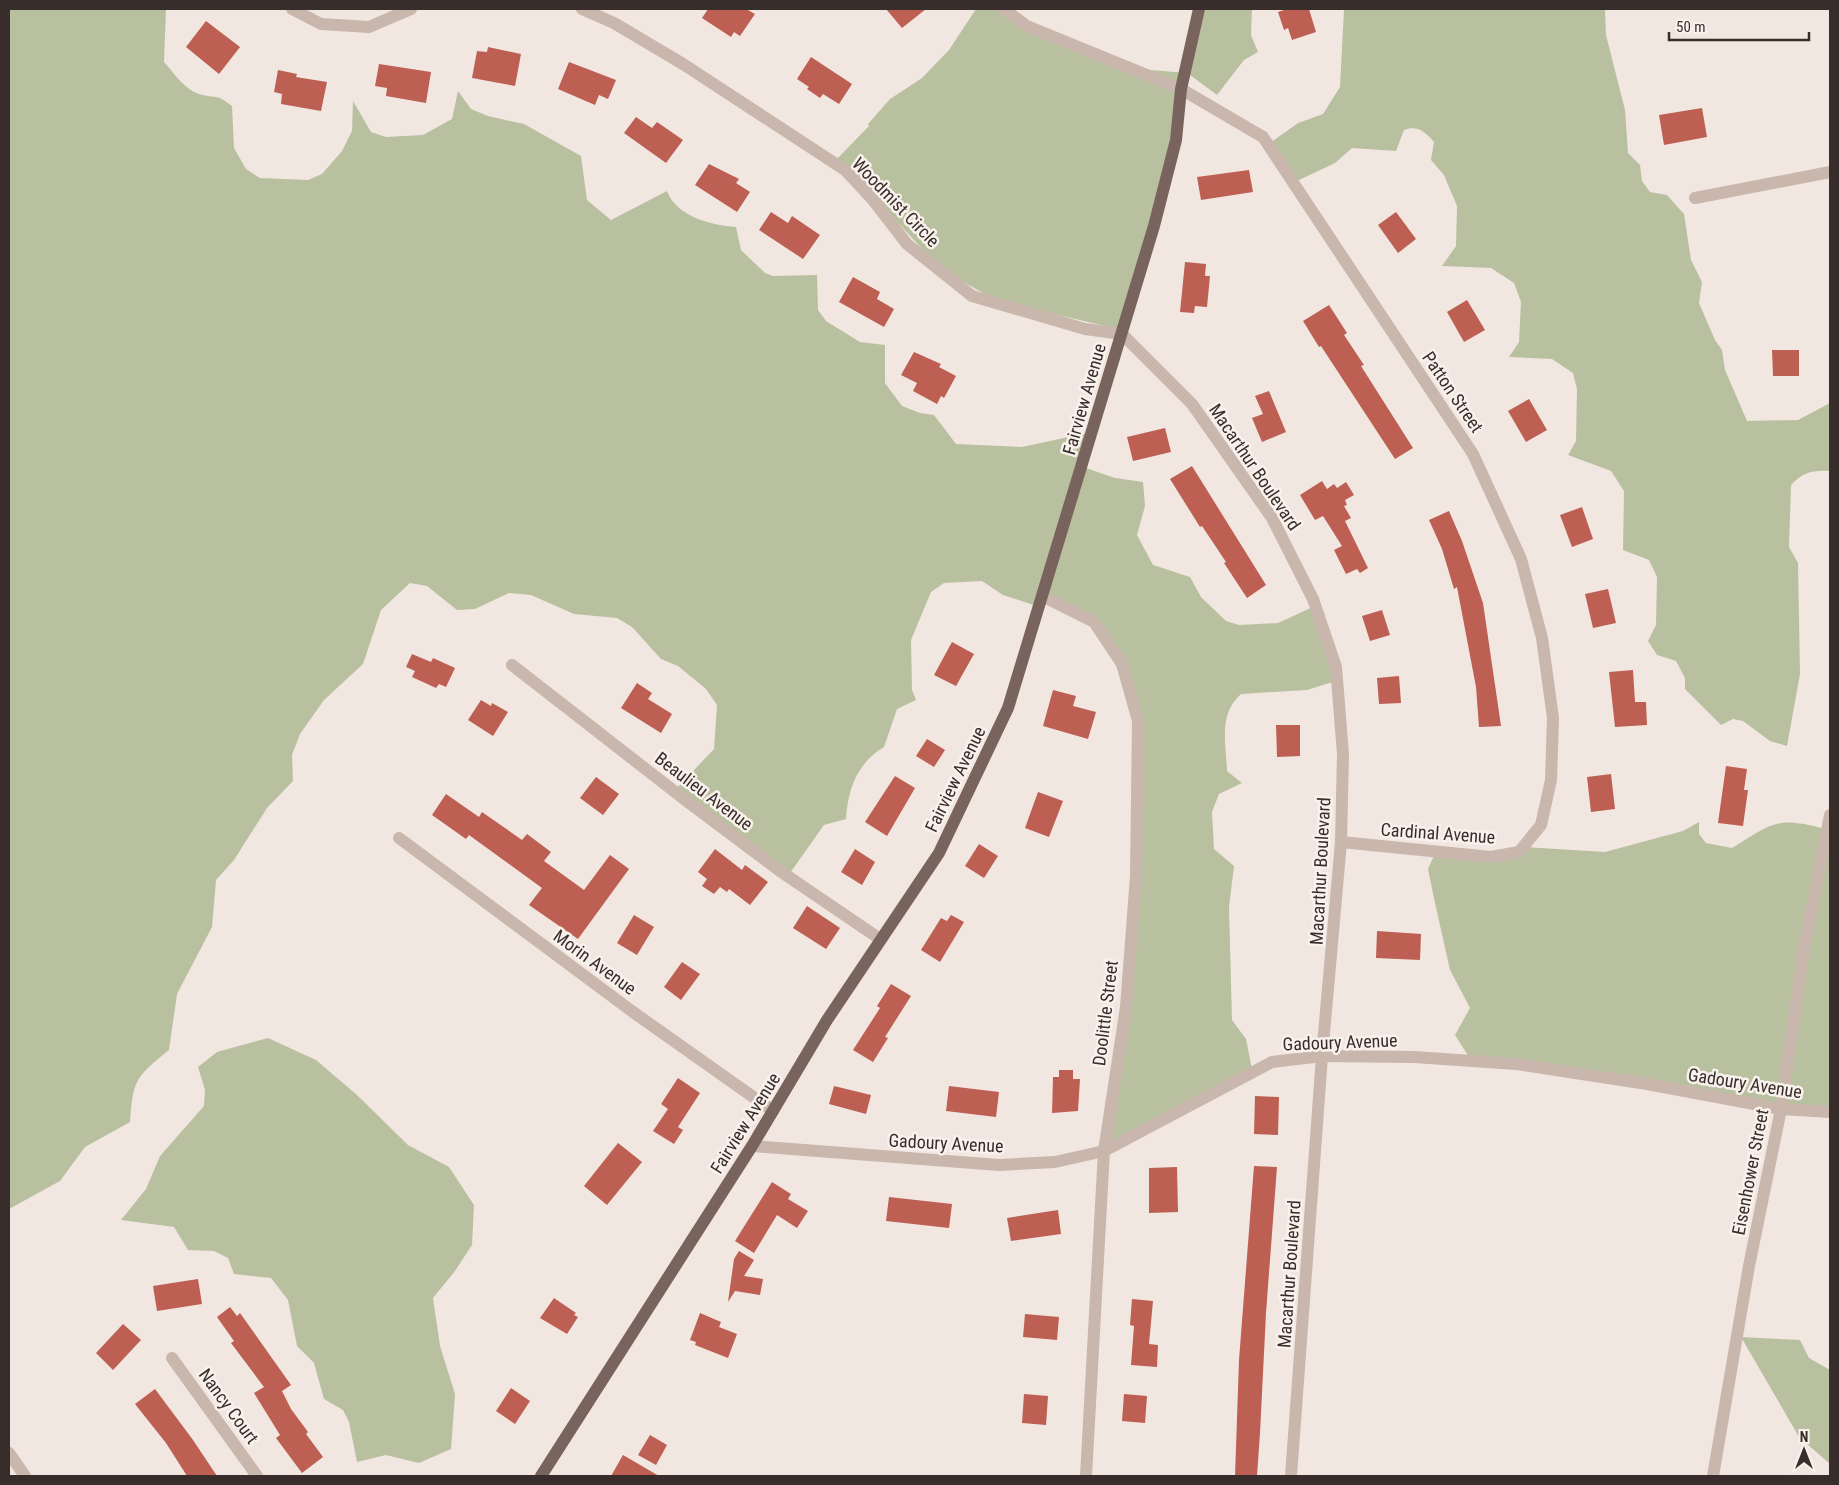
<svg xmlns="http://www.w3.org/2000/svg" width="1839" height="1485" viewBox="0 0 1839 1485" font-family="'Roboto Condensed',sans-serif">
  <rect width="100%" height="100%" fill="#f1e7e0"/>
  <!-- green -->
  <g fill="#b9c0a0">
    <path d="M9,9H166L164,62C174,73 184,89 199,94C216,99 216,93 232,106L234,148L246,169L260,178L308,180L322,174L342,151L352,131L353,101L371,132L386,137L423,135L452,119L458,91L471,109L488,116L524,124L581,156L587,200L611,220L667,191C677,217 711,225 736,227L741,250L765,273L773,276L817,275L818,310L826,321L860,342L885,345V383L902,406L920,413L934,415L956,444L1022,447L1087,433L1086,468L1115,478L1143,482L1145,506L1137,535L1153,565L1190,577L1201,597L1226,621L1239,625L1278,623L1315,606L1336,681L1307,690L1241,694C1218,715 1226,742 1227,771L1242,783L1219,794L1212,812L1214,849L1234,866L1229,907L1232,1020L1246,1039L1252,1069L1108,1143L1127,997L1138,714L1097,624L1046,596L1037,606L1003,595L982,581L944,583L931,592L911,640L912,690L916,700L897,709L884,747C857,763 848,789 846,819L824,825L790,873L677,788L714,749L717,705L706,689L678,666L661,659L632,627L617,618L574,614L531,595L509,593L475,609L457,610L427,586L410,583L381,610L363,664L324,700L300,734L292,755L293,781L267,808L234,860L216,880L212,927L177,994L169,1050C136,1077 133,1079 130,1122L85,1147L60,1181L9,1209Z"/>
    <polygon points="976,9 1002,9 1015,18 1150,70 1188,73 1201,9 1252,9 1251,35 1258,52 1244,60 1217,95 1190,75 1122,330 995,300 955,277 924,251 870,192 835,161 869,126 868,124 890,99 922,78 949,50"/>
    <path d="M1344,9H1605L1606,35L1625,110L1628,153L1640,165L1642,181L1650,192L1667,195L1684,214L1691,260L1702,282L1699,303L1715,340L1722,350L1725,370L1747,421L1798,420L1830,403V471C1813,470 1803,472 1791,485L1789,547L1798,563L1800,674L1787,746L1770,741L1743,721L1733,719L1721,725L1685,689V678L1676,661L1657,655L1648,641L1656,625L1657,577L1649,560L1623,550L1624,491L1611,471L1568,455L1576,441L1577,389L1573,373L1552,359L1509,357L1519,342L1521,302L1514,283L1491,268L1442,266L1456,246L1457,206L1444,175L1431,160L1434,142C1425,132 1418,125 1404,130L1396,151L1352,148L1335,163L1297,181L1270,143L1298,123L1323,114L1340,87Z"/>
    <path d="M1830,818V1112L1472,1062L1455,1035L1470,1008L1450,970L1435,903L1428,869L1436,851L1490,856L1522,847L1605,852L1683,831L1699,822V834L1706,843L1732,848C1773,823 1776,816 1825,829Z"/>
    <polygon points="268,1038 316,1060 357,1095 408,1145 449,1167 474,1205 472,1245 455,1271 433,1298 440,1346 455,1394 451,1449 419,1463 386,1455 357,1462 349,1422 343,1410 324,1399 314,1363 297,1346 288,1300 271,1278 234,1274 228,1258 214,1251 188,1250 174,1227 121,1220 146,1189 160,1156 204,1106 205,1090 198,1067 217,1052"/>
    <polygon points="1741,1337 1800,1340 1809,1358 1830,1370 1830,1464 1799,1437"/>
  </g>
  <!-- building -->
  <g fill="#bd5f52">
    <polygon points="708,9 746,9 755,14 740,36 734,32 731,37 702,18"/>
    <polygon points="886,9 926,9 902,28"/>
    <polygon points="1287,9 1309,9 1316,32 1292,40 1288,28 1284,30 1278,12"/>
    <polygon points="206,21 240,47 219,74 186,47"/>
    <polygon points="488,47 521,54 515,86 472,78 477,51 487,52"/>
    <polygon points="811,57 852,84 839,104 823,94 820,98 807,89 809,87 797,79"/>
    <polygon points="569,62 616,80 608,99 599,95 595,105 558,89"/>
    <polygon points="379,64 431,72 426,103 386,96 387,88 375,86"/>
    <polygon points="278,70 297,74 296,77 327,82 321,111 281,104 282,94 274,92"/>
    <polygon points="1702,108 1707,137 1664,145 1659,115"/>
    <polygon points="636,117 652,128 657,122 683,140 666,163 624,133"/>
    <polygon points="709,164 739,179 736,183 750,192 737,212 695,185"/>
    <polygon points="1249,170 1253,192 1201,200 1197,177"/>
    <polygon points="771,212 788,223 792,216 820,235 803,259 759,230"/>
    <polygon points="1396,212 1416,239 1398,253 1378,225"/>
    <polygon points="1185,262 1206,264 1205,276 1210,276 1207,307 1195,306 1194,313 1180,312"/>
    <polygon points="853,277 880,292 877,299 894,309 884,327 839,302"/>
    <polygon points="1467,300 1485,330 1464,342 1447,312"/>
    <polygon points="1329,305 1347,333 1344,335 1364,365 1361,366 1413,448 1395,459 1321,346 1319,347 1303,321"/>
    <polygon points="1772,350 1799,350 1799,376 1773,376"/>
    <polygon points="914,352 941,364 939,367 956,376 944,398 941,396 937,404 913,391 917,383 901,375"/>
    <polygon points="1269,391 1286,432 1262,442 1252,418 1263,414 1255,396"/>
    <polygon points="1529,399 1547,430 1526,442 1508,411"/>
    <polygon points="1165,428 1171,452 1133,461 1127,437"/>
    <polygon points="1192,466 1266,585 1247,598 1224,563 1226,562 1202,526 1200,527 1170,479"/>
    <polygon points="1322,481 1327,489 1334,484 1337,488 1346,482 1354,495 1345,500 1347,505 1344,506 1351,518 1345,521 1368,568 1360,573 1357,569 1346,574 1334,550 1342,546 1323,516 1315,520 1300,495"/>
    <polygon points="1582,507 1593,539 1572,547 1560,515"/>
    <polygon points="1449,511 1462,541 1483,603 1501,726 1479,727 1476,687 1457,587 1454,589 1442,549 1429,520"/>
    <polygon points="1608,589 1616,623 1593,628 1585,594"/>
    <polygon points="1382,610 1390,635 1370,641 1362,616"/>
    <polygon points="952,642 974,654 956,686 934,675"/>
    <polygon points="412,654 431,662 433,658 455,668 446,687 439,684 436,688 412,677 415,671 406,667"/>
    <polygon points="1633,670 1635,702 1646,702 1647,725 1615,727 1609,672"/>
    <polygon points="1399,676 1401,703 1379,704 1377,678"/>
    <polygon points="637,683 652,693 648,699 672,714 661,733 621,708"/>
    <polygon points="1053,690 1076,696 1073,706 1096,712 1088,739 1043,726"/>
    <polygon points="481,700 491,706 492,703 508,712 493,736 468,720"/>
    <polygon points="1276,725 1300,725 1300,756 1277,757"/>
    <polygon points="927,739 945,750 934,767 916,756"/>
    <polygon points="1726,766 1747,769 1744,790 1748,790 1743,826 1718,823"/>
    <polygon points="1611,774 1615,809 1591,812 1587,777"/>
    <polygon points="895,776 915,788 887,836 865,822"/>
    <polygon points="596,777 619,794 603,815 580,798"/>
    <polygon points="1038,792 1063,801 1049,837 1025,828"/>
    <polygon points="446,794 479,817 482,812 522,840 527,834 551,852 544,861 584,890 610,855 629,869 578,939 529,905 542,888 469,835 466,839 432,815"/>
    <polygon points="979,844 998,856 984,878 965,866"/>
    <polygon points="715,849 742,870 745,865 768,882 750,905 729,889 727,892 720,887 714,894 702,886 707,879 698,872"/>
    <polygon points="855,849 875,862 862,885 841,872"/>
    <polygon points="807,906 840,928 826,949 793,928"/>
    <polygon points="634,915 654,927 637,955 617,943"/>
    <polygon points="951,915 964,922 940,962 921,950 941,918 947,921"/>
    <polygon points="1377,931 1421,934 1420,960 1376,958"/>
    <polygon points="682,962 700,974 681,1000 664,987"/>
    <polygon points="891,984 911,996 885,1037 888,1038 873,1062 853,1050 880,1008 877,1006"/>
    <polygon points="1059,1070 1073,1070 1073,1079 1080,1079 1078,1111 1052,1113 1053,1077 1059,1077"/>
    <polygon points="678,1078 700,1093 678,1127 683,1130 674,1144 653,1131 668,1109 661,1104"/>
    <polygon points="834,1086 871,1095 866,1114 829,1104"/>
    <polygon points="949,1086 999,1092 996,1117 946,1111"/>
    <polygon points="1255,1096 1279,1097 1278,1135 1254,1134"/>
    <polygon points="618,1143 642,1162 607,1205 584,1186"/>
    <polygon points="1254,1166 1277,1167 1266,1313 1260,1433 1257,1476 1235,1476 1239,1360"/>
    <polygon points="1177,1167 1178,1212 1149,1213 1149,1168"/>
    <polygon points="772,1182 791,1194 788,1199 808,1211 797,1228 777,1215 754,1253 735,1241"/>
    <polygon points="889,1197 952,1204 949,1228 886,1221"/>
    <polygon points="1058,1210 1061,1234 1011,1241 1007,1218"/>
    <polygon points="739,1251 754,1260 744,1276 763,1279 760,1295 735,1291 728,1302 734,1259"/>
    <polygon points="198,1279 202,1304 157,1311 153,1286"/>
    <polygon points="554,1298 576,1313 574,1315 578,1317 567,1334 540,1318"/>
    <polygon points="1132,1299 1153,1301 1149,1344 1158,1345 1157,1367 1131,1365 1134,1326 1130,1325"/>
    <polygon points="230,1307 237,1316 240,1313 291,1385 282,1391 291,1409 308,1432 306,1434 323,1457 302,1473 276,1438 280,1435 254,1393 264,1387 231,1343 234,1341 217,1317"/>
    <polygon points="700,1313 721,1322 719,1327 737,1334 728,1358 695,1345 696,1342 690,1340"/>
    <polygon points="1025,1314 1059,1317 1057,1340 1023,1337"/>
    <polygon points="123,1324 141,1340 113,1370 96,1353"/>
    <polygon points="511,1388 530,1401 515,1424 496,1411"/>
    <polygon points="155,1389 193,1440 217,1476 187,1476 166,1443 135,1404"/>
    <polygon points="1024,1394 1048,1396 1046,1425 1022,1423"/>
    <polygon points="1124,1394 1147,1396 1145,1423 1122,1421"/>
    <polygon points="650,1435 667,1445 656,1465 638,1455"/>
    <polygon points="623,1455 659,1476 611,1476"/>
  </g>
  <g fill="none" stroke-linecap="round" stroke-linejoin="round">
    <!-- minor -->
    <g stroke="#c9b6ac" stroke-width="12">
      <polyline points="292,9 321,24 369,27 411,9"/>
      <polyline points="582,9 614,23 683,64 845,170 873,200 907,244 972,296 1085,329 1122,334 1192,404 1272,518 1313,599 1336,667 1343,754 1341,842 1322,1056 1291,1476"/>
      <polyline points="1004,9 1027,26 1181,89 1263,137 1473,454 1521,559 1542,638 1553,718 1551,780 1541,825 1519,852 1491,857 1341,842"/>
      <polyline points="1695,198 1830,172"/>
      <polyline points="1042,596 1094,622 1122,664 1138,721 1136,876 1126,1007 1104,1151 1086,1476"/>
      <polyline points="512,665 688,802 780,871 880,939"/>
      <polyline points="399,838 633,1012 773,1111"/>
      <polyline points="752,1146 999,1165 1055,1162 1104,1151 1272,1062 1322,1056 1414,1057 1516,1064 1647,1084 1781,1109 1830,1112"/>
      <polyline points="172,1358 257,1476"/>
      <polyline points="9,1453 25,1476"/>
      <polyline points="1713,1476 1749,1266 1781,1109 1804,948 1830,815"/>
    </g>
    <!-- major -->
    <polyline stroke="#78635d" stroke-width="12" points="541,1476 752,1146 827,1020 939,853 1008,708 1154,226 1176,140 1181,89 1199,9"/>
  </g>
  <g text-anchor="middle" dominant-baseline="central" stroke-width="5" stroke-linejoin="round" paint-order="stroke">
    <!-- street labels -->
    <g font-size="18" fill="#382d2b" stroke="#f9f2ec">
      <text transform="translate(896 202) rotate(46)">Woodmist Circle</text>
      <text transform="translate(1453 392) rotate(56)">Patton Street</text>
      <text transform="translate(1084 399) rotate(-74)">Fairview Avenue</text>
      <text transform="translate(1255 467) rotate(56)">Macarthur Boulevard</text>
      <text transform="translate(955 779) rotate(-64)">Fairview Avenue</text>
      <text transform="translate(704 791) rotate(37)">Beaulieu Avenue</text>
      <text transform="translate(1438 833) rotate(4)">Cardinal Avenue</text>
      <text transform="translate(1320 871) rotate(-87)">Macarthur Boulevard</text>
      <text transform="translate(595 962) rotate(36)">Morin Avenue</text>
      <text transform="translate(1105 1013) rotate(-83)">Doolittle Street</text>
      <text transform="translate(1340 1042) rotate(-2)">Gadoury Avenue</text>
      <text transform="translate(1745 1083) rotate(9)">Gadoury Avenue</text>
      <text transform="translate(745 1123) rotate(-58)">Fairview Avenue</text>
      <text transform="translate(946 1143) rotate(3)">Gadoury Avenue</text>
      <text transform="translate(1750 1172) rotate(-79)">Eisenhower Street</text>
      <text transform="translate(1289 1274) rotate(-86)">Macarthur Boulevard</text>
      <text transform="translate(229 1406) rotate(54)">Nancy Court</text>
    </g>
  </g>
  <!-- border -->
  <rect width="1839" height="1485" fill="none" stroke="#382d2b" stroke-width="20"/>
  <!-- north arrow -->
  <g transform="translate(1804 1450)" stroke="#f9f2ec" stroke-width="4" paint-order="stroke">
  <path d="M0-4L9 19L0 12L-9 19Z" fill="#382d2b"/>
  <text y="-8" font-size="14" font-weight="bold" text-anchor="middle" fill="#382d2b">N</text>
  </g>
  <!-- scale -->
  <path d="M1669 32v8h140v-8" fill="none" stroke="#382d2b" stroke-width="2.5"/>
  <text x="1676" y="32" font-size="15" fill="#382d2b" stroke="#f9f2ec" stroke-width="4" paint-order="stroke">50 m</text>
</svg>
